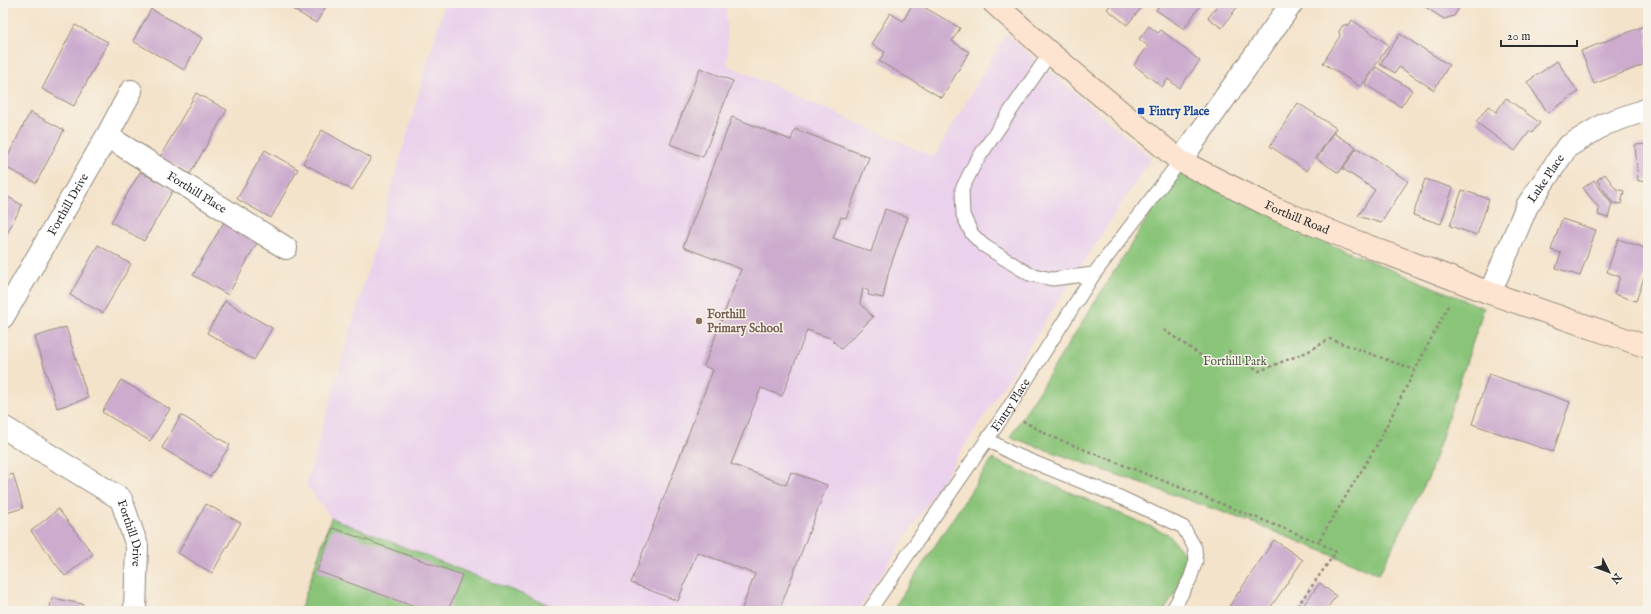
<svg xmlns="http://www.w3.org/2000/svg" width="1651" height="614" viewBox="0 0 1651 614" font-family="'IM FELL English',serif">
  <rect width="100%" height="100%" fill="#f7f3e8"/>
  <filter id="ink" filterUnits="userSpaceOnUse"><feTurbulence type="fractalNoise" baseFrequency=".025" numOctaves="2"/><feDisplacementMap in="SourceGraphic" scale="8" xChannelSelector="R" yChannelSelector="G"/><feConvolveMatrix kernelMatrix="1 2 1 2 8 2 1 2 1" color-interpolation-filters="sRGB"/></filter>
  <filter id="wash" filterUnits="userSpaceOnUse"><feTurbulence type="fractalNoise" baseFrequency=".012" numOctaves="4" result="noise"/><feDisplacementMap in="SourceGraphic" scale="16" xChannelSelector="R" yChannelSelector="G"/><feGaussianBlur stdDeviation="0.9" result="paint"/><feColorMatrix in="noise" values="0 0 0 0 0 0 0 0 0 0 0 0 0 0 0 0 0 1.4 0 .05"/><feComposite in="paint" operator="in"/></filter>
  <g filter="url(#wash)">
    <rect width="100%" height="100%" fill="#f4e3cb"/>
    <!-- built -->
    <polygon fill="#ead1ec" points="445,3 726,3 728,65 934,157 1006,34 1151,158 858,611 564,611 331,518 306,484"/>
    <!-- green -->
    <g fill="#89c478" stroke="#5a7852">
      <polygon points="1179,168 1334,246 1484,308 1429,476 1379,574 1253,523 1010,437"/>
      <polygon points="992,459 1168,534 1185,555 1180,586 1164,611 892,611"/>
      <polygon points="331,518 564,611 300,611"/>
    </g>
    <g id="blocks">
      <!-- building -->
      <g fill="#ccabce">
        <polygon points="282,3 328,3 316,23"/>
        <polygon points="913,3 917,3 960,28 952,41 969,52 942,98 879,61 885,52 871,44 890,13 903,21"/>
        <polygon points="1112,3 1137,3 1142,7 1127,25 1107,9"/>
        <polygon points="1161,3 1202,3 1184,29 1156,10"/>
        <polygon points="1219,3 1240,3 1222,28 1208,18"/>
        <polygon points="1419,3 1458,3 1459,8 1454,16 1444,19"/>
        <polygon points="151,9 202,38 184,70 133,41"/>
        <polygon points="1352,20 1389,45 1361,87 1323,63 1340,36 1339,31 1343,25 1349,25"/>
        <polygon points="75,25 108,42 74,106 42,89"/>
        <polygon points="1647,25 1648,63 1594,84 1581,51"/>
        <polygon points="1149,26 1158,33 1161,30 1200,61 1179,88 1168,79 1162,87 1134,65 1148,46 1139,39"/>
        <polygon points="1400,34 1449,65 1434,90 1399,67 1395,73 1380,64"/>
        <polygon points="1557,61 1578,92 1548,113 1527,82"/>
        <polygon points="1376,67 1412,90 1401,107 1365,84"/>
        <polygon points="700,68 733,81 703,157 670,144"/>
        <polygon points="196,93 227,110 190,174 160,157"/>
        <polygon points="1506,98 1540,123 1532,133 1530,131 1515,151 1476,122 1488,106 1496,112"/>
        <polygon points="1298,103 1336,128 1307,171 1270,146"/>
        <polygon points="30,112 64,130 36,183 3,166"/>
        <polygon points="732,117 791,140 795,129 869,157 846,218 841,217 833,238 871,252 885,209 908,217 889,270 883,298 868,295 869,291 863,288 860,303 873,317 841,349 830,338 807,330 782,396 761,388 731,464 786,485 791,472 827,485 779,611 741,611 755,574 697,552 678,601 631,583 713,370 704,366 741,269 683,247"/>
        <polygon points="322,130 371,158 352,190 303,163"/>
        <polygon points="1333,133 1356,147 1339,173 1317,159"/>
        <polygon points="1648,144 1648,180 1638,181 1635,145"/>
        <polygon points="1357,148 1408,181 1381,223 1358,216 1375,190 1343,169"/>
        <polygon points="265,150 298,169 271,218 237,199"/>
        <polygon points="140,172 173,190 144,241 111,222"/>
        <polygon points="1605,174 1616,189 1624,191 1621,204 1613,203 1597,180"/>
        <polygon points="1425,179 1453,188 1441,224 1413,215"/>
        <polygon points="1594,180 1612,204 1608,218 1598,215 1599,208 1583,188"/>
        <polygon points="1462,190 1489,199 1477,235 1450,226"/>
        <polygon points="3,194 22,205 3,241"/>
        <polygon points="1562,219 1596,230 1580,276 1556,268 1561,253 1551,250"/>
        <polygon points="224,222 258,241 228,295 193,275"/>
        <polygon points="1618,239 1648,249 1648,266 1636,301 1614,294 1620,277 1607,272"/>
        <polygon points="98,245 131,264 103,313 70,295"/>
        <polygon points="225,301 272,328 254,360 207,333"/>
        <polygon points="66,327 88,398 57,408 35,337"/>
        <polygon points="1489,374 1570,402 1553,452 1472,424"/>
        <polygon points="121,380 170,409 150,441 102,412"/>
        <polygon points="181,415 230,445 210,477 162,448"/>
        <polygon points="13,474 23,508 3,514 3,477"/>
        <polygon points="206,504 241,523 212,573 178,553"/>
        <polygon points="58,509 93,554 65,576 31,531"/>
        <polygon points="333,528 462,575 448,611 426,611 317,571"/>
        <polygon points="1274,540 1303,560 1268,611 1226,611"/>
        <polygon points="1320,583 1336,596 1325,611 1299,611"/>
        <polygon points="52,598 83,604 82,611 49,611"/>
      </g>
    </g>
  </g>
  <g filter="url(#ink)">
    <use href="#blocks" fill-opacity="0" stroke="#90877b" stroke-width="1"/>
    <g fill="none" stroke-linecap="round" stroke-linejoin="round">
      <defs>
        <g id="lane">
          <polyline points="1050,53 975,163 962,189 963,215 972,234 983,245 1029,274 1052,279 1094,274"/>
          <polyline points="987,439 1011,453 1122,498 1183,527 1195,548 1196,561 1190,579 1172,611"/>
          <path id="s1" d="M869,611L1006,412L1094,274L1180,161"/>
        </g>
        <g id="street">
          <path id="s2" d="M107,136L286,248"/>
          <polyline points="1180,161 1292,3"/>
          <path id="s3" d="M1490,293L1527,206L1567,147L1605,124L1648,109"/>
          <path id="s4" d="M3,317L107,136L131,91"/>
          <path id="s5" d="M3,427L121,499L137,546L135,611"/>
        </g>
        <g id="secondary">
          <path id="s6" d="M994,3L1050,53L1180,161L1276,209L1342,236L1490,293L1648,347"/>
        </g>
      </defs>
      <!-- lane casing -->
      <use href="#lane" stroke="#90877b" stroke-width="15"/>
      <!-- street casing -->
      <use href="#street" stroke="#90877b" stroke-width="24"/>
      <!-- secondary casing -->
      <use href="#secondary" stroke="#90877b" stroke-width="24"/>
      <!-- path -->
      <g stroke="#90877b" stroke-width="2.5" stroke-dasharray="3 3" stroke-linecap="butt">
        <polyline points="1164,330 1218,367 1229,351 1259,371 1307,352 1330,339 1415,370"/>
        <polyline points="1023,421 1050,436 1318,542"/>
        <polyline points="1294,611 1336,552 1318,542 1374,450 1449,304"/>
      </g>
      <!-- lane -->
      <use href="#lane" stroke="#fff" stroke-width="13"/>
      <!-- street -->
      <use href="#street" stroke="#fff" stroke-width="22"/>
      <!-- secondary -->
      <use href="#secondary" stroke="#fde4d0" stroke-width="22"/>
    </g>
  </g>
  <!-- markers -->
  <rect fill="#1a4fb4" stroke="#f7f3e8" stroke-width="1.5" x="1137" y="107" width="8" height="8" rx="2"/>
  <circle fill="#8d6e63" stroke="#f7f3e8" stroke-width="1.5" cx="699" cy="321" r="4"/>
  <g text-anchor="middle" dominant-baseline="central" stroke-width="3" stroke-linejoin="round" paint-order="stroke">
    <!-- transit labels -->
    <g font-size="12" font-weight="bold" fill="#164399" stroke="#f7f3e8" text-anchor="start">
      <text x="1149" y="111">Fintry Place</text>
    </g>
    <!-- street labels -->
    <g font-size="12" fill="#2b2b2b" stroke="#f7f3e8">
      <text stroke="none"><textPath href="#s3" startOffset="128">Luke Place</textPath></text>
      <text stroke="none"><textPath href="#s2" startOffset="106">Forthill Place</textPath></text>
      <text stroke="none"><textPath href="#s4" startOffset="130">Forthill Drive</textPath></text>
      <text stroke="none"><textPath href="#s6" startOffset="374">Forthill Road</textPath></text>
      <text stroke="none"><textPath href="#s1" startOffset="250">Fintry Place</textPath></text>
      <text stroke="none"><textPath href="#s5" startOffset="174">Forthill Drive</textPath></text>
    </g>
    <!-- education labels -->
    <g font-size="12" font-weight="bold" fill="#785e54" stroke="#f7f3e8" text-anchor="start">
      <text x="707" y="314">Forthill<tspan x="707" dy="14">Primary School</tspan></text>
    </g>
    <!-- park labels -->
    <g font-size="12" fill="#475942" stroke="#f7f3e8">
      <text x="1235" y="361">Forthill Park</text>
    </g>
  </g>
  <!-- margin -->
  <rect width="1651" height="614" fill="none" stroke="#f7f3e8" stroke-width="16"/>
  <!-- north arrow -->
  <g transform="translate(1609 572) rotate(132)" stroke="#f7f3e8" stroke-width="3" paint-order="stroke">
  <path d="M0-3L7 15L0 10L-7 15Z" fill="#2b2b2b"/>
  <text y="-6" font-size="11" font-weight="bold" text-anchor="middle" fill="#2b2b2b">N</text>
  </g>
  <!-- scale -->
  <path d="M1501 40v6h76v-6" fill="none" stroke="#2b2b2b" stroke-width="2"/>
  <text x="1507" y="40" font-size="12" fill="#2b2b2b" stroke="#f7f3e8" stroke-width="3" paint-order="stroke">20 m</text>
</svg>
